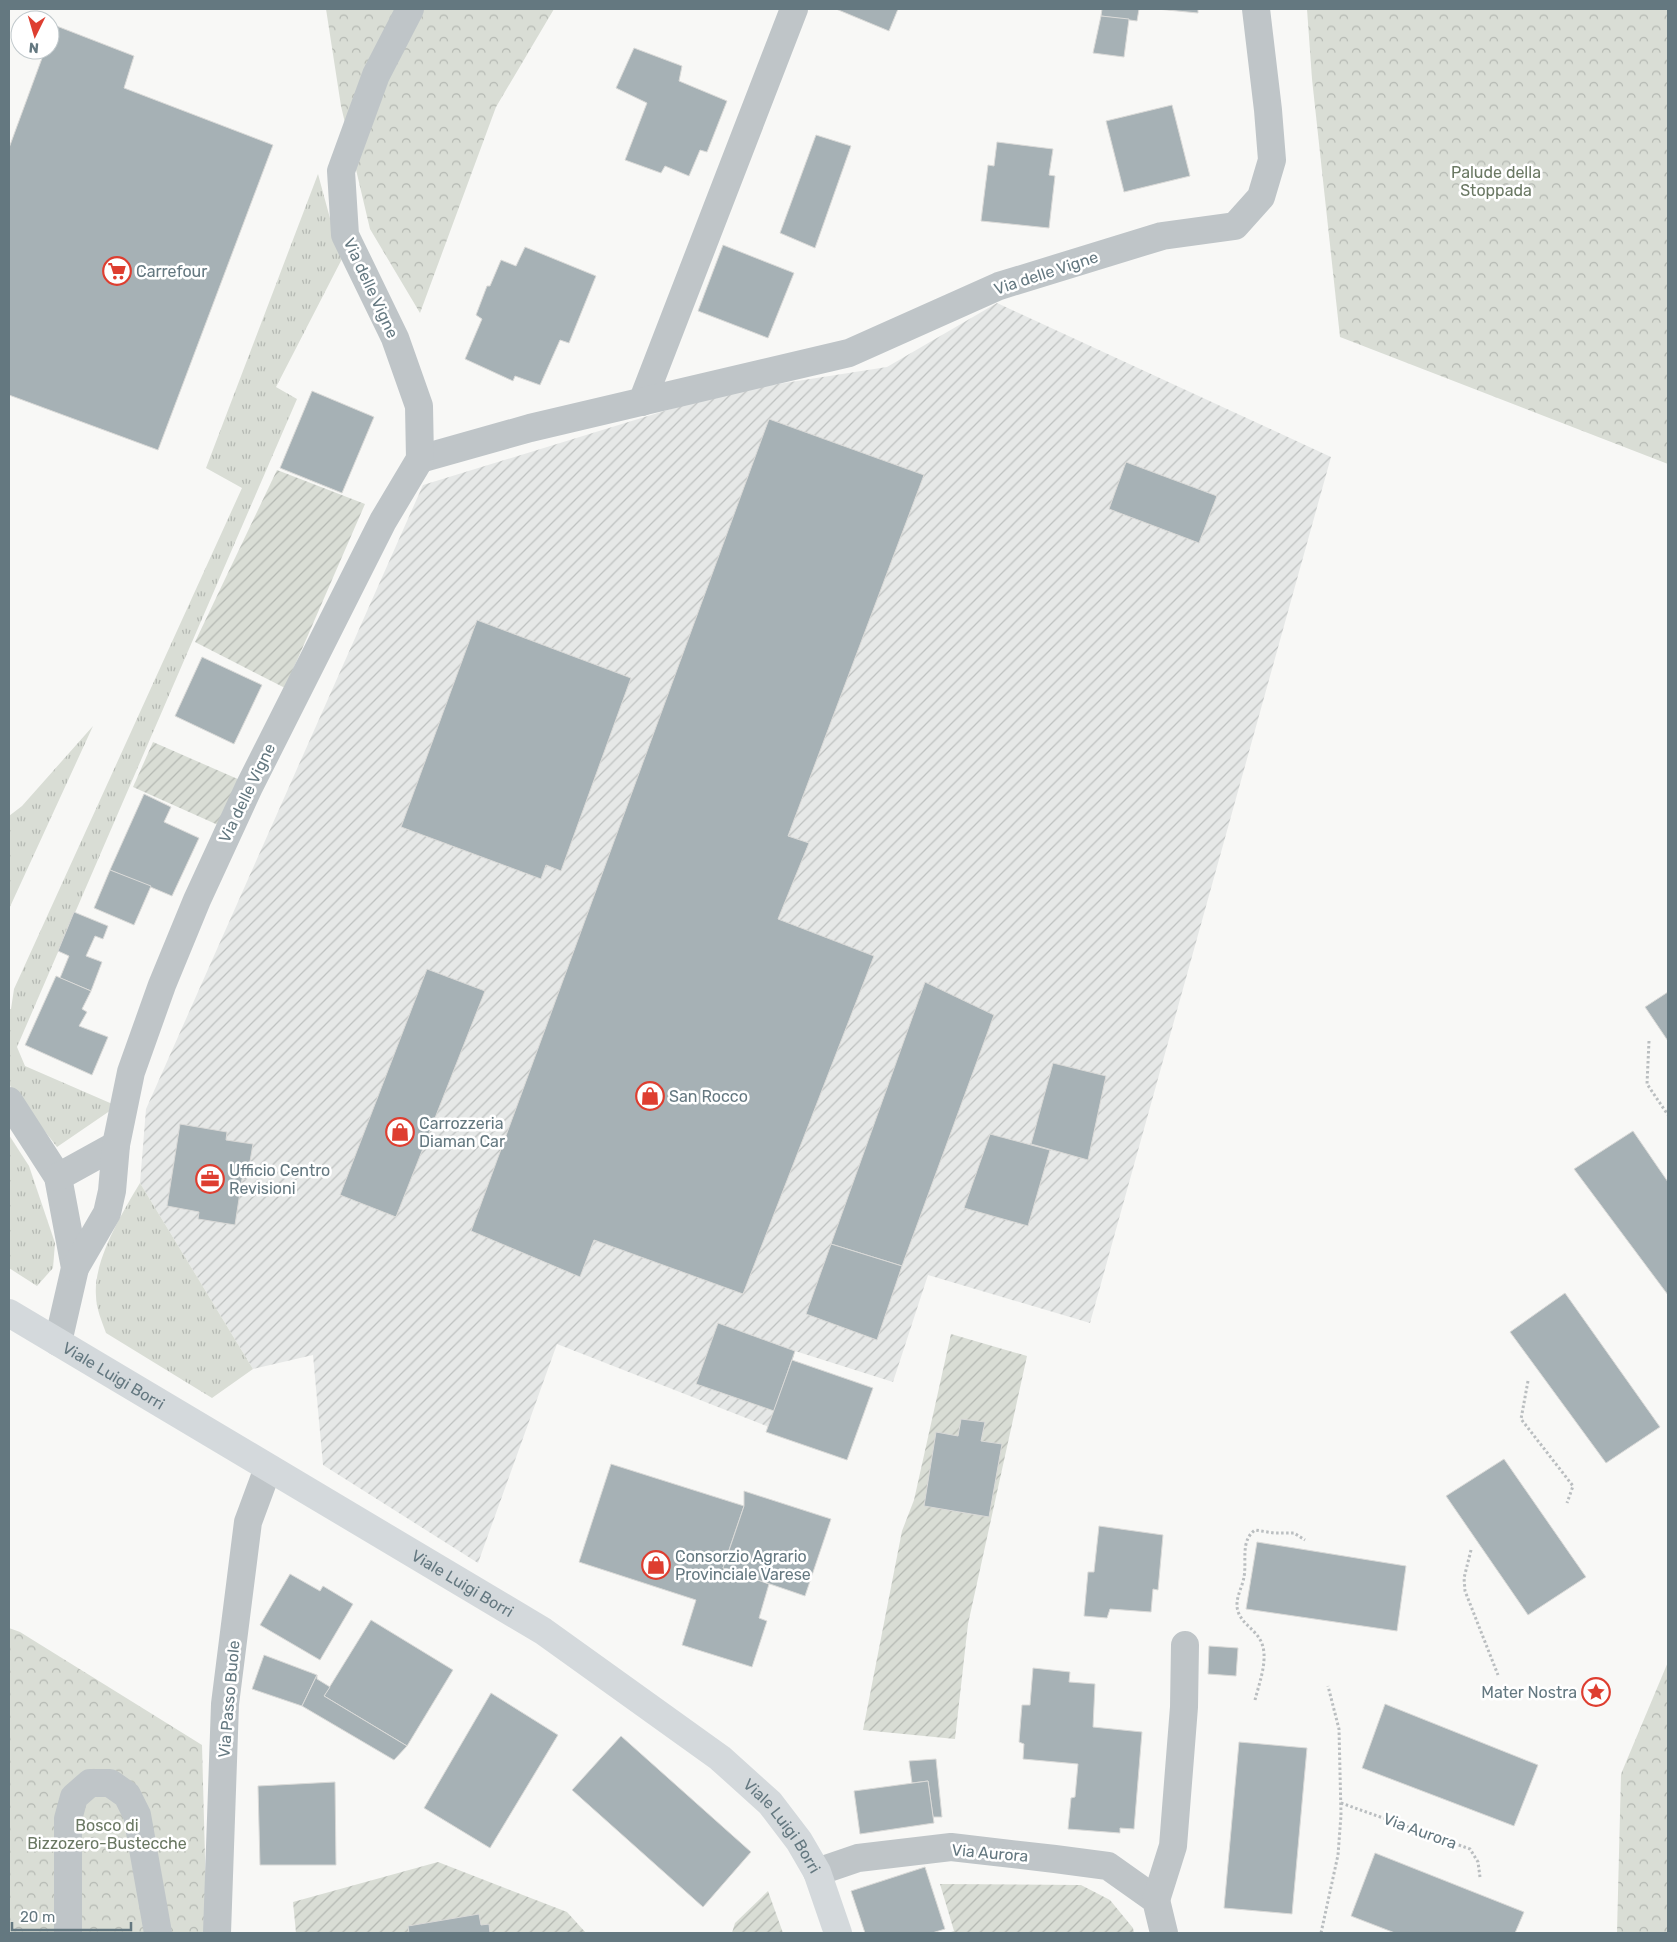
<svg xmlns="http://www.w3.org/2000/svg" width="1677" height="1942" viewBox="0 0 1677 1942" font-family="Rubik,sans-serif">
  <defs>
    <pattern id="industrial-furrows" width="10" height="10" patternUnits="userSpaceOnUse" patternTransform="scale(1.25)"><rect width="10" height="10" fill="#e6e8e7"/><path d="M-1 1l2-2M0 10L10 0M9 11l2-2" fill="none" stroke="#bec1c0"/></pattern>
    <pattern id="grass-tufts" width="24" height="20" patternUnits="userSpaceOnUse" patternTransform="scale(1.25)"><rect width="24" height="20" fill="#d9ddd5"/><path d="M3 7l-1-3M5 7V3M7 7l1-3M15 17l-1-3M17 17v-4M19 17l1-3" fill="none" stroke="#b4b8b2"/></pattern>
    <pattern id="forest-crowns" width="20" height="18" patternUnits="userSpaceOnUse" patternTransform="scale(1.25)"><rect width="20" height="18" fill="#d9ddd5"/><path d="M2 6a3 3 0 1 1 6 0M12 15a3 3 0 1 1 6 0" fill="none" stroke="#b4b8b2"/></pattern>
    <pattern id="garden-furrows" width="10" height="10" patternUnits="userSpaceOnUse" patternTransform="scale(1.25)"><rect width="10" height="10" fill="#d9ddd5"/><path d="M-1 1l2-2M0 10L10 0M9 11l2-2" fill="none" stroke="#b4b8b2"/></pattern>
  </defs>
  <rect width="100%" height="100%" fill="#f8f8f6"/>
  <!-- industrial -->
  <polygon fill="url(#industrial-furrows)" points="997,303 1331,457 1090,1323 928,1275 893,1382 795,1351 774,1429 557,1344 478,1563 323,1465 313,1355 253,1369 140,1183 146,1109 423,485 726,392 887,367"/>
  <!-- grass -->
  <g fill="url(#grass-tufts)">
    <polygon points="318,174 331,222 344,255 276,387 297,399 17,1047 25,1066 117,1106 57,1147 11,1088 9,1082 9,1009 11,1009 14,989 242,488 206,468"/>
    <polygon points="93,726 9,909 9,816 22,806"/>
    <polygon points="9,1135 29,1166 55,1243 53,1268 37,1286 9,1268"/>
    <path d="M140,1183L253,1369L212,1398L106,1333C102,1322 96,1308 96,1296C93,1261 122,1213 140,1183Z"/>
  </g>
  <!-- forest -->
  <g fill="url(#forest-crowns)">
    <polygon points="326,9 554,9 496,107 420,313 370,229 341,106"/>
    <polygon points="1307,9 1668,9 1668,464 1340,337 1312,79"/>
    <polygon points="9,1628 20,1632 202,1745 207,1933 9,1933"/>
    <polygon points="1668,1662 1668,1933 1617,1933 1621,1774"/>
  </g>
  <!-- garden -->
  <g fill="url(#garden-furrows)">
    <polygon points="277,470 365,504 285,688 195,642"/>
    <polygon points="153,742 240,780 218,825 133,787"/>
    <polygon points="951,1334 1027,1356 968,1624 955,1739 863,1730 902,1531 914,1500"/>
    <polygon points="438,1862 567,1912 586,1933 296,1933 293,1902"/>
    <polygon points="940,1884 1081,1885 1110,1900 1133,1928 1134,1933 948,1933 954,1931"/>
    <polygon points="768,1891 783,1933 732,1933 735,1923"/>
  </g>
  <!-- building -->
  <g fill="#a6b1b5" stroke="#dadad8">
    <polygon points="836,9 898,9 889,31"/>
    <polygon points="1102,9 1139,9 1137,21 1101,16"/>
    <polygon points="1157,9 1198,9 1198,13"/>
    <polygon points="1101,16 1129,19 1124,57 1093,53"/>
    <polygon points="54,25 134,56 124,88 273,145 158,450 9,395 9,148 45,50 50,50 50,37"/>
    <polygon points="634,48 682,66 679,81 727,101 707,152 700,150 689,176 665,166 661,173 625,160 647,103 616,88"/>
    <polygon points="1172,105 1190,176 1124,192 1106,121"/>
    <polygon points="816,135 851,146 815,248 780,233"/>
    <polygon points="997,142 1053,149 1049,175 1055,176 1049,228 981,221 988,165 994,166"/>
    <polygon points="723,245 794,273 768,338 698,311"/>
    <polygon points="525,247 596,276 569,343 560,340 540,385 515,376 513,381 465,359 482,319 476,315 487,286 490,286 501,260 516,266"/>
    <polygon points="312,391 374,417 342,493 280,468"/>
    <polygon points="769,419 924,475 788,836 809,843 778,919 874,956 743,1294 594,1240 580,1277 471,1231"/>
    <polygon points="1126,462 1217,496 1199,543 1109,509"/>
    <polygon points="477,620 631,678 561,871 546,865 541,879 401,827"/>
    <polygon points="202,657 262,685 234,744 175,716"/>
    <polygon points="144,794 171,807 164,822 199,838 172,896 110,870"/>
    <polygon points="110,870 151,886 134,925 94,908"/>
    <polygon points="74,912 108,926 103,939 95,936 86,956 102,962 91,991 60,978 69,956 58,951"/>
    <polygon points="427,969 485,991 396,1217 340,1195"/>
    <polygon points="56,976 91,991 82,1009 87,1012 79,1026 108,1037 92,1075 25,1045"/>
    <polygon points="925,982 994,1015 902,1266 831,1244"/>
    <polygon points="1668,992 1668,1041 1645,1007"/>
    <polygon points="1053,1063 1106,1076 1088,1160 1031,1144"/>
    <polygon points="180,1124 227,1132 226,1140 253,1144 247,1179 242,1179 235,1225 198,1219 199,1212 167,1206"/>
    <polygon points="1633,1131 1668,1182 1668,1295 1574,1169"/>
    <polygon points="990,1134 1050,1150 1028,1226 964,1208"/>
    <polygon points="831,1244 902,1266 877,1340 806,1314"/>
    <polygon points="1565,1293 1660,1427 1606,1463 1510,1332"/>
    <polygon points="718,1323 795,1351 774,1411 696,1384"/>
    <polygon points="792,1360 873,1388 847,1460 766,1432"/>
    <polygon points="961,1419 985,1422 981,1441 1002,1444 989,1517 924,1506 936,1432 958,1436"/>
    <polygon points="1504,1459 1586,1577 1528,1615 1446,1496"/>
    <polygon points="611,1464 744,1506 723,1568 769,1584 759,1618 767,1621 752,1667 682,1645 696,1600 579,1562"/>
    <polygon points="744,1491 831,1519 805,1596 723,1568 744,1506"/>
    <polygon points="1099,1526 1163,1535 1158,1590 1153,1589 1151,1612 1110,1609 1107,1618 1084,1616 1088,1572 1094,1572"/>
    <polygon points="1257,1542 1406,1566 1397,1631 1246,1609"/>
    <polygon points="290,1574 320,1591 323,1586 353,1604 320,1660 260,1625"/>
    <polygon points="371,1620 453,1670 407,1746 324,1696"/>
    <polygon points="1209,1646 1238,1648 1236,1676 1208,1674"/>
    <polygon points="264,1655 317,1675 302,1706 252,1689"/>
    <polygon points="1033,1668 1070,1672 1069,1682 1095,1684 1093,1727 1142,1732 1134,1829 1120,1828 1120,1833 1068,1829 1071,1798 1075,1797 1078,1764 1023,1759 1024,1744 1019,1742 1022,1705 1030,1705"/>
    <polygon points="317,1675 317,1679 330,1687 324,1696 407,1746 394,1760 302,1706"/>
    <polygon points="491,1693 558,1735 490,1848 424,1808"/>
    <polygon points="1385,1704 1538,1765 1514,1826 1362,1768"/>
    <polygon points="621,1736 751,1852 703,1907 572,1790"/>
    <polygon points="1239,1742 1307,1748 1292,1914 1224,1908"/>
    <polygon points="936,1759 942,1817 933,1817 928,1781 912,1783 909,1761"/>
    <polygon points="928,1781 934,1823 860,1834 854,1791"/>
    <polygon points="335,1782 336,1865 260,1865 258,1786"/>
    <polygon points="1375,1853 1524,1912 1515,1933 1395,1933 1351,1916"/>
    <polygon points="925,1867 945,1929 932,1933 865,1933 851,1891"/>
    <polygon points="479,1914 481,1925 489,1924 490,1933 409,1933 408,1926"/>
  </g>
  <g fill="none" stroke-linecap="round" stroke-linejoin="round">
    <!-- path -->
    <g stroke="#babec0" stroke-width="3" stroke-dasharray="2.5 2.5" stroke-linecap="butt">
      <polyline points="1649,1041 1647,1084 1668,1115"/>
      <polyline points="1528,1381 1521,1419 1573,1486 1567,1503"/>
      <polyline points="1471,1550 1464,1578 1465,1591 1498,1675"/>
      <path d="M1255,1700C1259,1684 1267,1663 1263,1647C1259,1631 1245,1627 1239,1614C1233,1601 1242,1589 1244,1577C1247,1561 1240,1541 1255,1530L1274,1533H1294L1305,1540"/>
      <polyline points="1341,1803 1470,1849 1478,1862 1480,1877"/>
      <polyline points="1321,1933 1338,1855 1341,1815 1339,1729 1328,1686"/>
    </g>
    <!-- street -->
    <g stroke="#bfc5c8" stroke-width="28">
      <polyline points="642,402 794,9"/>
      <polyline points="420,459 530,428 849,353 999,286 1162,236 1235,226 1261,197 1272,160 1268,110 1256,9"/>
      <polyline points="9,1101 58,1177 75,1268 58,1342"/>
      <polyline points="58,1177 116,1145"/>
      <polyline points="75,1268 107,1213 112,1191 116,1145 131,1072 162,985 197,900 249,787 383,521 420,459 419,406 395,338 345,235 341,171 376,75 410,9"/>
      <polyline points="817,1872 858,1858 951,1847 1055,1859 1108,1866 1156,1900 1164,1933"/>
      <polyline points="1156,1900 1173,1846 1184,1707 1185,1645"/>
      <polyline points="68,1933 68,1819 74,1797 90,1783 110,1783 127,1795 137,1815 158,1933"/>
      <polyline points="217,1933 225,1704 248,1522 268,1468"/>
    </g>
    <!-- secondary -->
    <path stroke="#d4d9dc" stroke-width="28" id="s1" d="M9,1313L543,1631L720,1758L770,1803L799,1841L817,1872L838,1933"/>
  </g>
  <!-- icons -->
  <defs>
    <symbol id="supermarket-ring" viewBox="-11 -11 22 22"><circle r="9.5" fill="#fff" stroke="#de3e30" stroke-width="1.5"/><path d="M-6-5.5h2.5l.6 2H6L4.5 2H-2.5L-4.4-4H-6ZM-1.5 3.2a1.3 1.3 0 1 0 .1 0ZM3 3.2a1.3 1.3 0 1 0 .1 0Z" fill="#de3e30"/></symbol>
    <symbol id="shop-ring" viewBox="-11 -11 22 22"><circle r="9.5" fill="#fff" stroke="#de3e30" stroke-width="1.5"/><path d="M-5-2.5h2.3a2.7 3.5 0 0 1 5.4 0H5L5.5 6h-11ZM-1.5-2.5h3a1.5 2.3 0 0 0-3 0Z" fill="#de3e30"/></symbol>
    <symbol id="office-ring" viewBox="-11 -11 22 22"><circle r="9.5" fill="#fff" stroke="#de3e30" stroke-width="1.5"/><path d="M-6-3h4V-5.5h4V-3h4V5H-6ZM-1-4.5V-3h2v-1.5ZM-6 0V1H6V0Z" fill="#de3e30"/></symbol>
    <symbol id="sight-ring" viewBox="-11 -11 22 22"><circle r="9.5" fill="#fff" stroke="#de3e30" stroke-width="1.5"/><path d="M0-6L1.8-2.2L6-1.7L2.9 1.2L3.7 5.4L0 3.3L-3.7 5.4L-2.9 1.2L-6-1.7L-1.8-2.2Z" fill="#de3e30"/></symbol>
  </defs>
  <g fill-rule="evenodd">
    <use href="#supermarket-ring" x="101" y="255" width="32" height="32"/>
    <use href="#shop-ring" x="634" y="1080" width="32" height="32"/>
    <use href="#shop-ring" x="384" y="1116" width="32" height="32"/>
    <use href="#office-ring" x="194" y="1163" width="32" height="32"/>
    <use href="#shop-ring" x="640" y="1549" width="32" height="32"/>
    <use href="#sight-ring" x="1580" y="1676" width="32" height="32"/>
  </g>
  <g text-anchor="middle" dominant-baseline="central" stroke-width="5" stroke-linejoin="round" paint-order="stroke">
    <!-- park labels -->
    <g font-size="16" fill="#6a7863" stroke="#fff">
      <text x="1496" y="172">Palude della<tspan x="1496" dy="18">Stoppada</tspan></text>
      <text x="107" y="1825">Bosco di<tspan x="107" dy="18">Bizzozero-Bustecche</tspan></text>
    </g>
    <!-- poi labels -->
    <g font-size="16" fill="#647880" stroke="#fff" text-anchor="start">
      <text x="136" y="271">Carrefour</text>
      <text x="669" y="1096">San Rocco</text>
      <text x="419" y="1123">Carrozzeria<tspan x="419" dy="18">Diaman Car</tspan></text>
      <text x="229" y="1170">Ufficio Centro<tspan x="229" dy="18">Revisioni</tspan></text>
      <text x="675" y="1556">Consorzio Agrario<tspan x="675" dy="18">Provinciale Varese</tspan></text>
      <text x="1577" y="1692" text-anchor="end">Mater Nostra</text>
    </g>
    <!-- street labels -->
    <g font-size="16" fill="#647880" stroke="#fff">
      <text transform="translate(1046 273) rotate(-18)">Via delle Vigne</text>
      <text transform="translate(371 288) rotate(65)">Via delle Vigne</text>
      <text transform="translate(247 793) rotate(-64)">Via delle Vigne</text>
      <text stroke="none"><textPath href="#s1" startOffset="122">Viale Luigi Borri</textPath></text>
      <text stroke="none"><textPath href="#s1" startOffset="528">Viale Luigi Borri</textPath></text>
      <text transform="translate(229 1699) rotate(-85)">Via Passo Buole</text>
      <text stroke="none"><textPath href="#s1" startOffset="932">Viale Luigi Borri</textPath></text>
      <text transform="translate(1420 1831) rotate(20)">Via Aurora</text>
      <text transform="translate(990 1853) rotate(5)">Via Aurora</text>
    </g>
  </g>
  <!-- border -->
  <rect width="1677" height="1942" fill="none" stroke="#647880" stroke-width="20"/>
  <!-- north arrow -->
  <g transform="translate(35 35) rotate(185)"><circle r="24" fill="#ffffff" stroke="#c1c9cc"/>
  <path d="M0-4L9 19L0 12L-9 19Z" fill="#de3e30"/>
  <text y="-8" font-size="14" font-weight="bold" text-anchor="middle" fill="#647880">N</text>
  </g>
  <!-- scale -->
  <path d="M12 1922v8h119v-8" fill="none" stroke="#647880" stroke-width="2.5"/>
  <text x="20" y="1922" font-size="15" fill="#647880" stroke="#ffffff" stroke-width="4" paint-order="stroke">20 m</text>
</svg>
